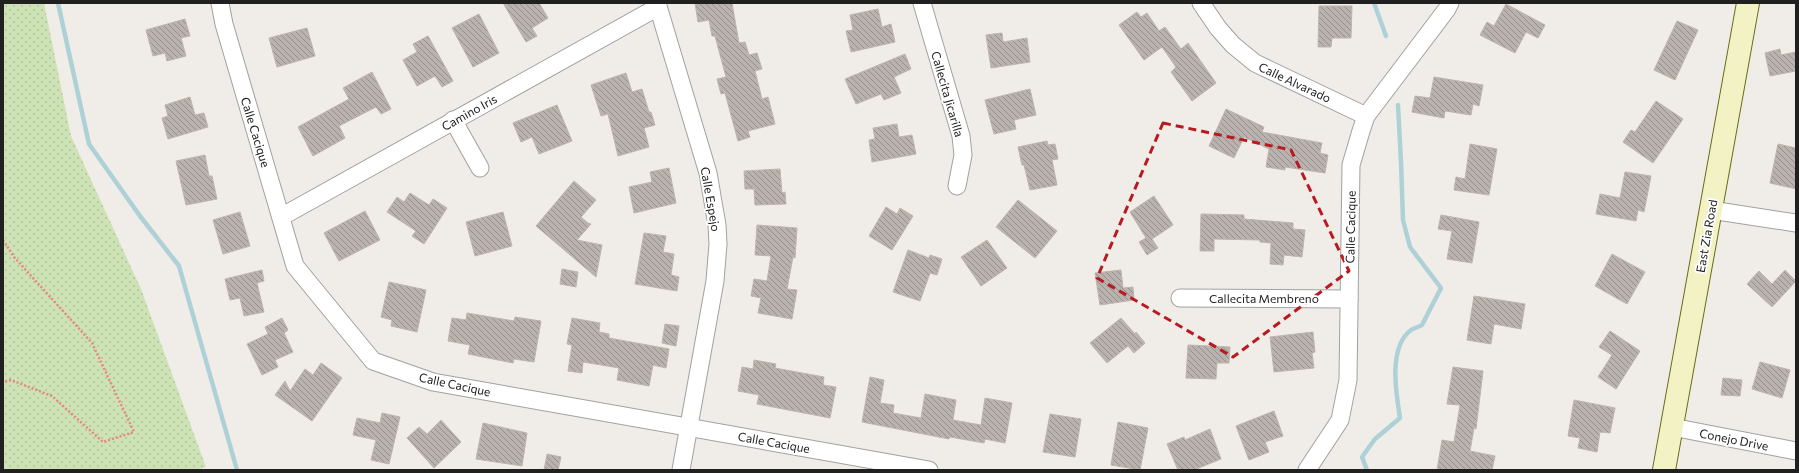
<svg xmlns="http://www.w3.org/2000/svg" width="1799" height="473" viewBox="0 0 1799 473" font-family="Commissioner,sans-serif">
  <defs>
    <pattern id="grass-dots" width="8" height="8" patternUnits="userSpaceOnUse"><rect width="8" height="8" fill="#cee3b5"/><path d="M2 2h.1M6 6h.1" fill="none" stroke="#b1c29b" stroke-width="1.8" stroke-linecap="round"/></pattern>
    <pattern id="building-back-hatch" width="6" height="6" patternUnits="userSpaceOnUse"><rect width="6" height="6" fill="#b9b2ae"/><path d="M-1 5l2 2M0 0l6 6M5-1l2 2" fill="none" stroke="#96908d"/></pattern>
  </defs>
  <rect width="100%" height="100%" fill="#f0ede8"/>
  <!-- grass -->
  <polygon fill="url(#grass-dots)" points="3,3 44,3 71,136 141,289 206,467 196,470 3,470"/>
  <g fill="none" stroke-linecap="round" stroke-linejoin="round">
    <!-- stream -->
    <g stroke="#aed0d7" stroke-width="4.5">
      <polyline points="58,3 89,144 140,216 179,266 237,470"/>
      <polyline points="1374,3 1386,36"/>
      <path d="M1367,470L1362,457L1375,439L1400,418C1396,393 1388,347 1411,330C1414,328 1419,327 1422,325L1441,288L1410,247L1403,220L1401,162L1398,105"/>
    </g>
  </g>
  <!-- building -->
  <g fill="url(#building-back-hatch)" stroke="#c0b4ac">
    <polygon points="503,3 539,3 548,18 532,28 537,36 526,42"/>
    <polygon points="695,3 732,3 739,43 745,42 749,55 757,53 762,69 755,71 762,99 768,97 775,124 748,131 750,137 738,141 725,93 721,94 717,79 726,77 715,36 712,36 709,20 698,22"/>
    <polygon points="1506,4 1545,25 1538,38 1526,32 1515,53 1480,35 1487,22 1494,26"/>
    <polygon points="1319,6 1352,6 1351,38 1332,38 1331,47 1318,47"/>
    <polygon points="878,9 882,27 891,24 895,42 851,52 846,31 853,30 850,15"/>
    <polygon points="1137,12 1141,17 1147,13 1159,31 1165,27 1181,49 1188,43 1216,83 1192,101 1171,72 1176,67 1162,47 1144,60 1119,25"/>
    <polygon points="479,14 499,53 473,67 452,28"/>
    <polygon points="185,19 190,36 181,38 186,56 167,61 165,53 153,56 146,30"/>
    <polygon points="1677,21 1698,30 1675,80 1654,70"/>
    <polygon points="307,28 315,56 277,67 269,38"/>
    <polygon points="1002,33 1003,42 1027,38 1030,62 991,68 986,35"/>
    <polygon points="428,36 453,81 442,87 435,76 417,86 403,60 417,52 413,44"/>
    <polygon points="1780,49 1781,55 1796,52 1796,71 1770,76 1765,53"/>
    <polygon points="905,54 911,69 894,77 901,93 884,100 881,94 856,104 845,79"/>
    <polygon points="372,72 391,109 381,114 376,107 339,126 345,138 313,156 298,127 349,99 343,88"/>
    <polygon points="626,73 632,92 642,89 649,112 651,112 655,125 644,128 649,147 618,156 608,114 601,116 591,85"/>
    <polygon points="1434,77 1483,85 1479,106 1473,104 1471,115 1445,111 1444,118 1412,112 1415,96 1430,98"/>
    <polygon points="1030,89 1036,115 1014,120 1016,129 994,134 985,100"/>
    <polygon points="190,97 195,115 204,113 208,127 168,139 162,118 168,116 165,105"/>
    <polygon points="1656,101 1683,119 1653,163 1623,142 1631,130 1635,132"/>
    <polygon points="557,105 572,141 539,154 532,137 521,142 513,123"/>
    <polygon points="1226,109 1264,127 1262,132 1322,143 1320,153 1328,155 1325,173 1285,167 1285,170 1266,167 1269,149 1244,137 1234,158 1209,146"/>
    <polygon points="897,124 899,137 912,135 916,154 872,162 869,140 875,139 873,128"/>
    <polygon points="1047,141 1048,145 1055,144 1058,159 1052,160 1057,185 1030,190 1024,165 1022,165 1018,147"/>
    <polygon points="1470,144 1497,149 1489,195 1454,190 1456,177 1465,179"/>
    <polygon points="1778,144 1796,148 1796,189 1770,183"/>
    <polygon points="205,155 209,176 212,176 217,199 186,205 176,161"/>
    <polygon points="669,168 676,203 634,213 629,187 652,182 650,172"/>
    <polygon points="780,169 782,193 785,192 786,204 755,205 754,189 745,189 744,171"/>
    <polygon points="1625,172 1651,176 1644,212 1638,210 1636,221 1596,214 1600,194 1620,198"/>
    <polygon points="574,181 596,200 581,217 588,223 591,224 577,240 602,245 596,277 536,226"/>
    <polygon points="410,193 429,205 433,199 447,208 424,244 412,236 416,231 387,212 397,197 404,202"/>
    <polygon points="1154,196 1173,225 1152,239 1158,248 1147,255 1139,242 1146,238 1130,212"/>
    <polygon points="1018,200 1057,231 1035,258 996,227"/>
    <polygon points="886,207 897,214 900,208 913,216 892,250 869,236"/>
    <polygon points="365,211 380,240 339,261 324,233"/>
    <polygon points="240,212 250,246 223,254 213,220"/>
    <polygon points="503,212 512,246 475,256 466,222"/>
    <polygon points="1201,214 1244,215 1244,219 1293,223 1293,229 1305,230 1302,257 1284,255 1283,265 1270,264 1271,243 1260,242 1260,240 1214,239 1214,251 1200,251"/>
    <polygon points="1441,215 1479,222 1472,263 1447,259 1452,231 1438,229"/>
    <polygon points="757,225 797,228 795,258 793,257 787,289 797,290 792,319 758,313 761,298 751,296 754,279 767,281 771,256 755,255"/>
    <polygon points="644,233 666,236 663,252 674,254 671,275 679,277 677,291 635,284"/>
    <polygon points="987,240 1007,268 981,286 961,257"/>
    <polygon points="908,250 929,258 930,255 942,259 937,275 930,273 920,301 893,292"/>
    <polygon points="1612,254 1645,272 1627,304 1595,286"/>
    <polygon points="562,269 578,272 576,287 560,284"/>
    <polygon points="262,270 264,281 257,283 264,312 244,316 240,298 230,300 225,279"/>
    <polygon points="1121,270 1123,288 1133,287 1134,300 1100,305 1095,273"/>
    <polygon points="1785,270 1796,281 1772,307 1747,284 1759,271 1772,284"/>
    <polygon points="389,282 426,290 417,332 391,326 392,320 381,317"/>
    <polygon points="1474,296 1525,304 1521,329 1494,324 1491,344 1467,340"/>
    <polygon points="467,313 514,321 515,317 541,321 534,362 514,359 513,363 468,354 470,345 448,341 452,318 466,320"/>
    <polygon points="282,318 288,330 284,333 293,352 275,360 278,367 262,375 247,344 268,334 265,327"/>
    <polygon points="572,318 600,323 599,332 609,334 609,338 669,349 666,368 653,365 649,386 617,380 619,368 583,362 582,373 568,371 572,345 567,344"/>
    <polygon points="1121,318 1135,334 1136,332 1145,343 1134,353 1128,346 1107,363 1090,343"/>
    <polygon points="665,324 679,326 676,346 662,343"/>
    <polygon points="1610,331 1640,351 1616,389 1598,377 1612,355 1599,347"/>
    <polygon points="1313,332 1315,352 1312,353 1314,368 1274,372 1270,337"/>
    <polygon points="1188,345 1230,347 1229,363 1217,363 1216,379 1186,378"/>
    <polygon points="754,360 776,364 775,368 824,377 823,385 836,387 830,418 757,404 759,395 738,391 742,367 753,369"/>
    <polygon points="1760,362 1790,370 1782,398 1752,389"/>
    <polygon points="321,363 342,378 312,421 275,395 285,381 290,391 305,369 313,375"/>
    <polygon points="1453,367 1483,371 1476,429 1474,428 1470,451 1495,456 1492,470 1437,470 1442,440 1454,442 1460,405 1447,404"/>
    <polygon points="870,377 884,380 880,403 894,405 893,413 921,418 925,394 956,400 953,420 981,425 985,398 1012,403 1005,443 985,439 984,443 950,437 949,439 862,422"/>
    <polygon points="1723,378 1742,380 1740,396 1721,395"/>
    <polygon points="1574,400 1615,408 1610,433 1600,432 1597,452 1578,448 1580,438 1568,436"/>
    <polygon points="1274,411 1283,436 1265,442 1269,452 1249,460 1236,426"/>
    <polygon points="382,413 400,417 389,464 371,460 376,440 353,435 357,418 380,423"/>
    <polygon points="1050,414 1081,419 1075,457 1043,452"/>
    <polygon points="441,420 461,442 434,468 407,438 419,427 427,434"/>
    <polygon points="1118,422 1148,428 1140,470 1111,465"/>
    <polygon points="483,423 527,433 522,466 476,459"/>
    <polygon points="1210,429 1221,459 1194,470 1178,470 1167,444 1184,437 1185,440"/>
    <polygon points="547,454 561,457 558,470 544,470"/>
  </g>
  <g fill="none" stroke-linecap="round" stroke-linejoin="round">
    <defs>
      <g id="street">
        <polyline points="220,3 224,24 295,266 373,361 433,382 929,470"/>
        <polyline points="657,3 708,173 717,225 718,244 715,281 681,470"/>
        <polyline points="922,3 961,136 963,155 957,186"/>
        <polyline points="1201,3 1218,28 1233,45 1255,63 1366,116"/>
        <polyline points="453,120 480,168"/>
        <polyline points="1711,210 1796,223"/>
        <polyline points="281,217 658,7"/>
        <polyline points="1180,298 1349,299"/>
        <polyline points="1672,427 1796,451"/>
        <polyline points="1307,470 1340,420 1348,380 1351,165 1361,131 1366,116 1447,9 1450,3"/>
      </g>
      <polyline id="secondary" points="1664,470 1748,3"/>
    </defs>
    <!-- street casing -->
    <use href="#street" stroke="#a1a1a1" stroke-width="19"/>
    <!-- secondary casing -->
    <use href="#secondary" stroke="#666b13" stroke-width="24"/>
    <!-- path -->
    <polyline stroke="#e98680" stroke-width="2.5" stroke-dasharray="2 2" stroke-linecap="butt" points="3,240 14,257 92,343 134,432 103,442 52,396 11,380 3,382"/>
    <!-- street -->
    <use href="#street" stroke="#fff" stroke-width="17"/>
    <!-- secondary -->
    <use href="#secondary" stroke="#f2f2c4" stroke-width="22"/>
  </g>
  <!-- marked area -->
  <path fill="none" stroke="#b71a21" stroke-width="3" stroke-dasharray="8 5" stroke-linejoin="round" d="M1163,123L1291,150L1349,271L1233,357L1097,278Z"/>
  <g text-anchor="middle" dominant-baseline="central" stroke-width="3.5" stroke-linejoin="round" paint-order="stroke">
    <!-- street labels -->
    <g font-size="12" fill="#202020" stroke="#fff">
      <text transform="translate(1295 82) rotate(25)">Calle Alvarado</text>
      <text transform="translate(948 94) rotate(74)">Callecita Jicarilla</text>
      <text transform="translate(469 112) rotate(-29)">Camino Iris</text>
      <text transform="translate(256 132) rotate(73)">Calle Cacique</text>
      <text transform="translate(711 199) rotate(80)">Calle Espejo</text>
      <text transform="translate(1350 227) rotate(-89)">Calle Cacique</text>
      <text transform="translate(1706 236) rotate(-80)">East Zia Road</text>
      <text x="1264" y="298">Callecita Membreno</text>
      <text transform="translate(455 384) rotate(12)">Calle Cacique</text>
      <text transform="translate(1734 439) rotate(11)">Conejo Drive</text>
      <text transform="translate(774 442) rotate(10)">Calle Cacique</text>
    </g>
  </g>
  <!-- border -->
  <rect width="1799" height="473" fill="none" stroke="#202020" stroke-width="8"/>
</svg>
